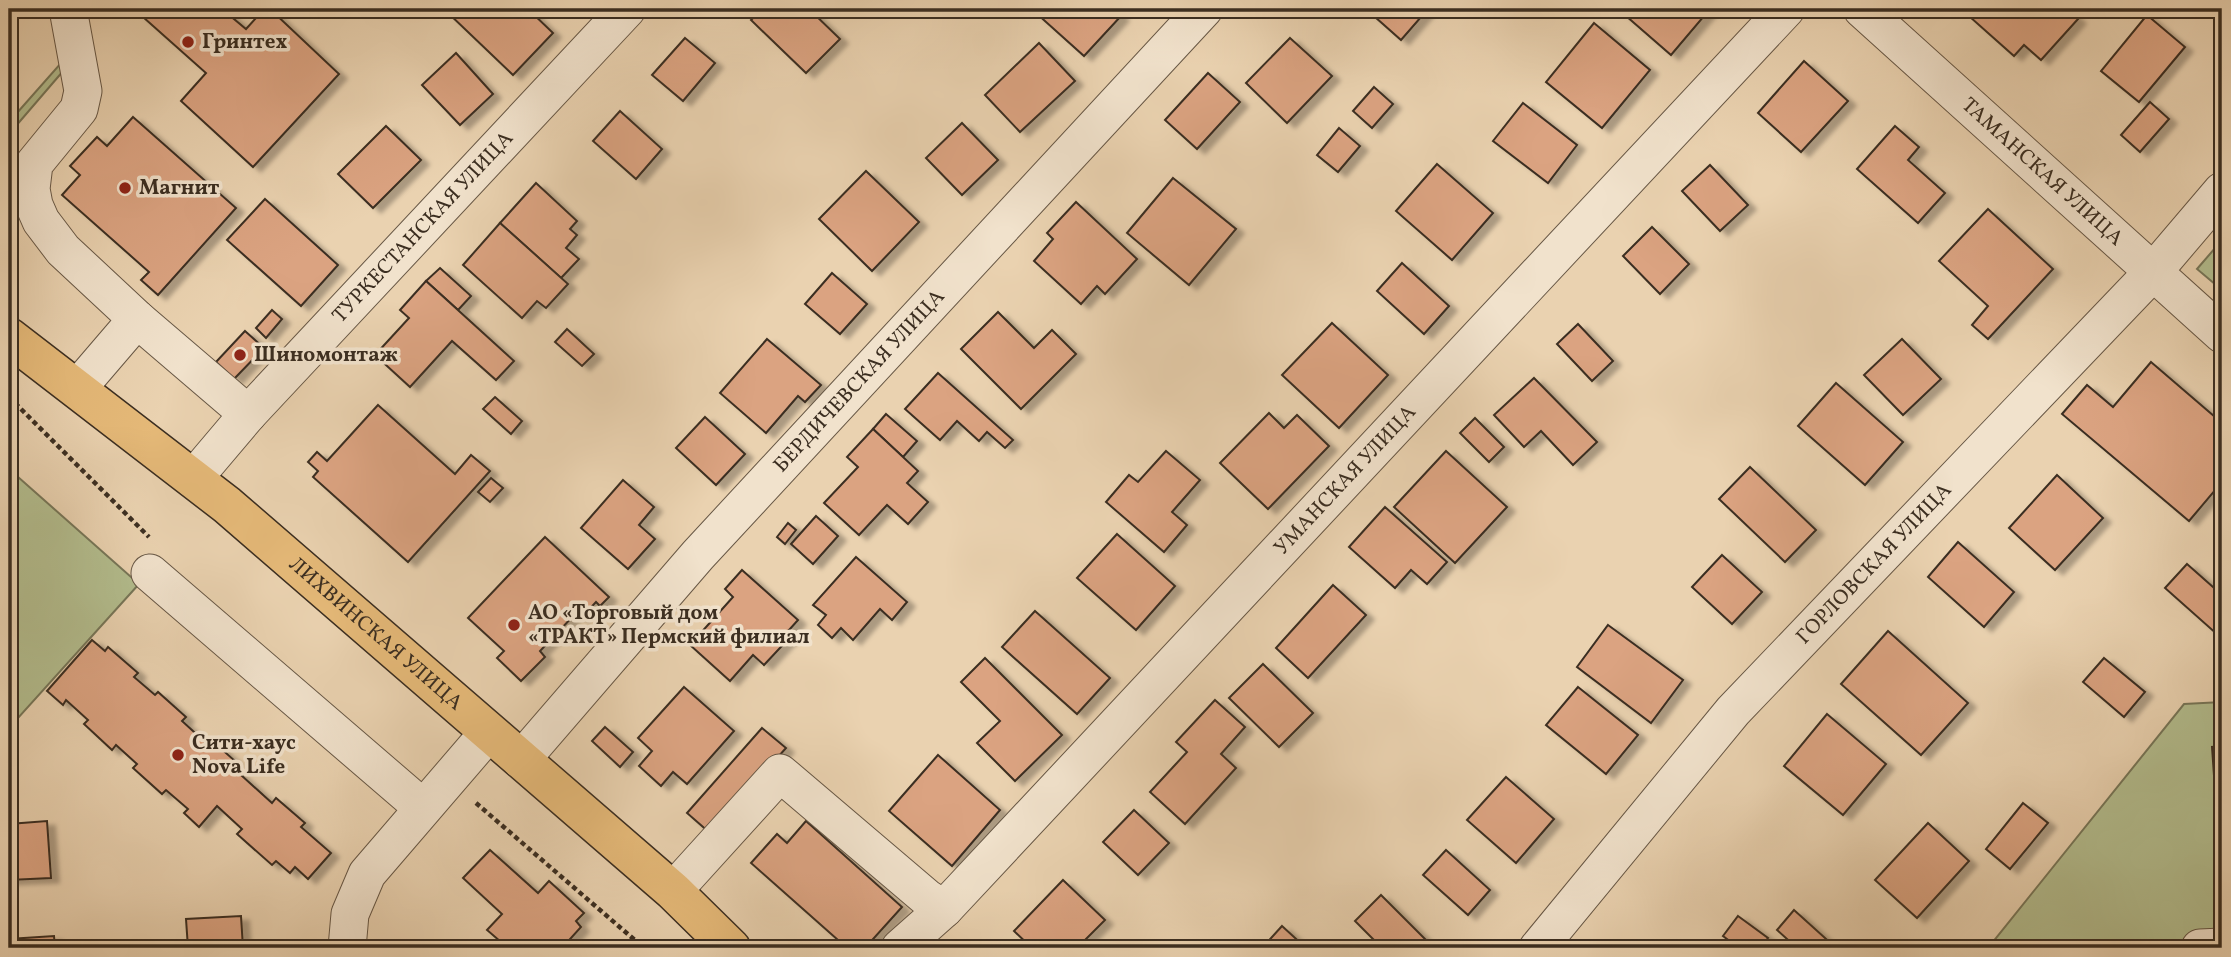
<svg xmlns="http://www.w3.org/2000/svg" width="2231" height="957" viewBox="0 0 2231 957" font-family="Vollkorn,serif">
  <defs>
    <filter id="shadow"><feDropShadow dx="8" dy="4.5" stdDeviation="2" flood-color="#0004"/></filter>
  </defs>
  <rect width="100%" height="100%" fill="#ead2b0"/>
  <filter id="stains"><feTurbulence type="fractalNoise" baseFrequency=".00286" numOctaves="4"/><feColorMatrix values="0 0 0 0 .2 0 0 0 0 .09 0 0 0 0 .02 0 0 0 .5 -.17"/></filter>
  <radialGradient id="worn" r=".72"><stop offset=".6" stop-color="#630" stop-opacity="0"/><stop offset="1" stop-color="#630" stop-opacity=".3"/></radialGradient>
  <!-- green -->
  <g fill="#b3bd8e" stroke="#777658" stroke-width="2">
    <polygon points="61,63 64,70 9,134 9,122"/>
    <polygon points="2222,240 2222,290 2197,269"/>
    <polygon points="9,469 139,584 9,728"/>
    <polygon points="2222,702 2222,948 1988,948 2184,704"/>
  </g>
  <!-- building -->
  <g fill="#dba381" stroke="#3b2e21" stroke-width="2" filter="url(#shadow)">
    <polygon points="134,9 222,9 246,29 264,9 270,9 339,74 253,167 181,101 206,73"/>
    <polygon points="448,9 528,9 553,33 513,75 446,11"/>
    <polygon points="762,9 809,9 840,39 806,73 751,20"/>
    <polygon points="1040,9 1113,9 1121,16 1084,56 1036,13"/>
    <polygon points="1366,9 1428,9 1401,40"/>
    <polygon points="1618,9 1710,9 1671,55"/>
    <polygon points="1977,9 2066,9 2078,19 2041,60 2024,45 2014,56 1970,17"/>
    <polygon points="2147,15 2185,47 2139,102 2101,71"/>
    <polygon points="1594,23 1650,70 1602,128 1546,82"/>
    <polygon points="685,38 715,63 683,101 652,75"/>
    <polygon points="1290,38 1332,76 1287,123 1246,83"/>
    <polygon points="1039,43 1075,81 1020,132 985,95"/>
    <polygon points="456,53 493,94 460,125 422,85"/>
    <polygon points="1804,61 1848,101 1801,152 1758,113"/>
    <polygon points="1208,73 1240,102 1197,149 1165,120"/>
    <polygon points="1374,87 1393,104 1372,128 1353,111"/>
    <polygon points="2150,102 2169,119 2140,152 2121,135"/>
    <polygon points="1523,103 1577,145 1548,183 1493,141"/>
    <polygon points="620,111 662,149 636,179 593,141"/>
    <polygon points="133,117 236,208 158,295 141,280 149,272 62,195 80,175 70,166 97,137 107,146"/>
    <polygon points="962,123 998,160 962,195 926,158"/>
    <polygon points="386,126 421,160 373,208 338,174"/>
    <polygon points="1895,126 1919,147 1908,160 1945,193 1918,223 1857,169"/>
    <polygon points="1339,128 1360,146 1338,172 1317,155"/>
    <polygon points="1437,164 1493,213 1452,260 1396,211"/>
    <polygon points="1710,165 1748,205 1720,231 1682,191"/>
    <polygon points="866,171 919,222 872,271 819,219"/>
    <polygon points="1173,178 1236,229 1189,285 1127,233"/>
    <polygon points="536,183 577,221 570,229 577,235 566,248 579,259 561,278 500,223"/>
    <polygon points="265,199 338,265 301,306 227,240"/>
    <polygon points="1076,202 1137,259 1105,294 1097,286 1081,304 1034,261 1053,239 1047,233"/>
    <polygon points="1988,209 2053,269 1988,339 1972,325 1988,306 1939,261"/>
    <polygon points="500,223 568,284 546,308 537,301 522,318 463,265"/>
    <polygon points="1652,227 1689,264 1660,294 1623,256"/>
    <polygon points="1402,263 1449,306 1424,334 1377,291"/>
    <polygon points="440,268 471,296 458,310 426,281"/>
    <polygon points="832,273 867,304 840,334 805,304"/>
    <polygon points="426,281 514,361 496,380 452,341 410,387 375,355 409,318 400,310"/>
    <polygon points="272,310 282,319 266,338 256,328"/>
    <polygon points="998,312 1034,348 1052,330 1076,354 1021,409 961,349"/>
    <polygon points="1332,323 1388,375 1339,428 1282,375"/>
    <polygon points="1578,324 1613,361 1592,381 1557,344"/>
    <polygon points="567,329 594,354 582,366 555,342"/>
    <polygon points="245,331 264,348 234,379 216,362"/>
    <polygon points="767,339 821,385 805,402 798,396 766,433 720,393"/>
    <polygon points="1902,339 1941,379 1903,415 1864,375"/>
    <polygon points="2151,362 2222,423 2222,482 2189,521 2062,414 2087,385 2113,407"/>
    <polygon points="938,373 1013,440 1005,448 987,432 979,441 957,421 940,440 905,409"/>
    <polygon points="1534,378 1597,442 1573,465 1541,431 1524,447 1494,415"/>
    <polygon points="1836,383 1903,442 1865,485 1798,426"/>
    <polygon points="495,397 522,421 511,434 483,409"/>
    <polygon points="378,405 455,474 471,455 490,471 408,562 313,477 318,471 308,462 317,452 327,461"/>
    <polygon points="1269,413 1284,428 1297,415 1329,446 1268,509 1220,463"/>
    <polygon points="886,414 917,441 903,457 873,429"/>
    <polygon points="705,417 745,454 716,485 676,448"/>
    <polygon points="1475,418 1504,447 1489,462 1460,433"/>
    <polygon points="873,429 918,471 907,483 928,502 908,524 887,505 859,535 824,503 858,467 847,457"/>
    <polygon points="1166,451 1200,480 1172,512 1187,525 1164,552 1106,502 1129,475 1138,482"/>
    <polygon points="1446,451 1507,507 1455,563 1394,507"/>
    <polygon points="1750,467 1816,530 1785,562 1719,499"/>
    <polygon points="2057,475 2103,518 2055,570 2009,528"/>
    <polygon points="491,478 503,488 490,502 478,492"/>
    <polygon points="623,480 654,507 639,525 655,539 628,569 581,528"/>
    <polygon points="1385,507 1447,562 1427,584 1411,570 1395,588 1349,547"/>
    <polygon points="816,516 838,536 813,564 791,544"/>
    <polygon points="788,523 796,530 785,544 777,537"/>
    <polygon points="1117,534 1175,586 1136,630 1077,578"/>
    <polygon points="545,537 609,597 600,606 596,602 581,618 576,613 540,651 545,657 521,681 497,658 504,651 468,618"/>
    <polygon points="1958,542 2014,592 1984,627 1928,577"/>
    <polygon points="1722,555 1762,592 1732,624 1692,587"/>
    <polygon points="856,557 907,602 892,620 880,609 853,640 841,628 832,638 818,625 826,615 813,605"/>
    <polygon points="2187,564 2222,595 2222,633 2219,636 2165,588"/>
    <polygon points="742,570 798,620 789,630 793,634 764,665 753,655 730,681 690,645 733,597 725,589"/>
    <polygon points="1333,585 1366,615 1308,678 1276,648"/>
    <polygon points="1035,611 1110,678 1077,714 1002,647"/>
    <polygon points="1608,625 1683,680 1651,723 1577,667"/>
    <polygon points="1888,631 1968,703 1921,755 1841,684"/>
    <polygon points="92,640 105,651 108,647 138,673 134,677 155,695 158,692 186,717 182,721 204,741 208,737 235,761 231,766 272,803 276,798 305,823 301,827 331,853 308,879 295,867 290,873 276,861 272,865 237,834 242,829 217,806 199,827 184,813 188,809 166,790 162,794 133,768 137,764 116,745 112,750 84,724 88,720 66,700 63,705 47,691"/>
    <polygon points="985,658 1062,735 1015,781 977,743 1000,721 961,682"/>
    <polygon points="2104,658 2145,692 2124,717 2083,682"/>
    <polygon points="1263,664 1313,713 1279,747 1229,698"/>
    <polygon points="684,687 734,731 687,784 673,772 661,786 639,766 652,751 638,738"/>
    <polygon points="1578,687 1638,735 1606,774 1546,725"/>
    <polygon points="1215,700 1245,727 1221,754 1236,768 1185,824 1150,792 1187,752 1176,742"/>
    <polygon points="1827,714 1886,764 1843,815 1784,766"/>
    <polygon points="605,727 633,752 620,767 592,741"/>
    <polygon points="762,728 786,748 710,833 687,813"/>
    <polygon points="2222,746 2222,818 2217,818 2212,747"/>
    <polygon points="938,755 1000,810 952,866 889,811"/>
    <polygon points="1506,777 1554,819 1516,863 1467,820"/>
    <polygon points="2023,803 2048,823 2010,869 1986,849"/>
    <polygon points="1134,810 1169,843 1138,875 1103,842"/>
    <polygon points="47,821 51,878 9,880 9,824"/>
    <polygon points="806,821 902,907 865,948 847,948 751,863 777,834 787,843"/>
    <polygon points="1928,823 1969,861 1917,918 1875,880"/>
    <polygon points="490,850 538,893 549,881 584,913 576,921 581,927 562,948 508,948 487,930 502,914 463,878"/>
    <polygon points="1446,850 1490,890 1468,915 1423,875"/>
    <polygon points="1063,880 1105,920 1077,948 1032,948 1014,931"/>
    <polygon points="1381,895 1434,948 1367,948 1375,941 1355,921"/>
    <polygon points="1794,910 1835,947 1834,948 1797,948 1777,930"/>
    <polygon points="241,916 243,948 188,948 186,919"/>
    <polygon points="1738,916 1768,938 1760,948 1739,948 1723,936"/>
    <polygon points="1282,926 1306,948 1262,948"/>
    <polygon points="54,936 55,948 9,948 9,939"/>
  </g>
  <g fill="none" stroke-linecap="round" stroke-linejoin="round">
    <defs>
      <g id="minor">
        <polyline points="68,9 83,91 79,109 34,164 31,189 34,205 41,221 63,250 137,319 248,414"/>
        <path id="s1" d="M1862,9L2222,334"/>
        <polyline points="77,389 137,319"/>
        <path id="s2" d="M193,479L248,414L627,9"/>
        <polyline points="150,573 423,808"/>
        <path id="s3" d="M521,760L698,555L1204,9"/>
        <polyline points="673,891 780,773 927,898 944,909"/>
        <polyline points="347,948 350,914 367,874 489,732"/>
        <path id="s4" d="M900,948L944,909L1786,9"/>
        <path id="s5" d="M1538,948L1733,711L2153,272L2222,191"/>
        <polyline points="2200,948 2222,947"/>
      </g>
      <g id="major">
        <path id="s6" d="M9,337L227,505L673,891L731,948"/>
      </g>
    </defs>
    <!-- minor casing -->
    <use href="#minor" stroke="#675745" stroke-width="39"/>
    <!-- major casing -->
    <use href="#major" stroke="#3b2e21" stroke-width="41"/>
    <!-- path -->
    <g stroke="#3b2e21" stroke-width="4.5" stroke-dasharray="5 3.5" stroke-linecap="butt">
      <polyline points="9,397 149,537"/>
      <polyline points="9,413 16,402"/>
      <path d="M9,435C19,451 17,465 9,481"/>
      <polyline points="476,803 644,948"/>
    </g>
    <!-- minor -->
    <use href="#minor" stroke="#f1e2cc" stroke-width="37"/>
    <!-- major -->
    <use href="#major" stroke="#e5b978" stroke-width="38"/>
  </g>
  <!-- markers -->
  <g fill="#8f2418" stroke="#f1e2cc" stroke-width="2.5">
    <circle cx="188" cy="42" r="7"/>
    <circle cx="125" cy="188" r="7"/>
    <circle cx="240" cy="355" r="7"/>
    <circle cx="514" cy="625" r="7"/>
    <circle cx="178" cy="755" r="7"/>
  </g>
  <g text-anchor="middle" dominant-baseline="central" stroke-width="7" stroke-linejoin="round" paint-order="stroke">
    <!-- poi labels -->
    <g font-size="21" font-weight="bold" fill="#3b2e21" stroke="#f1e2cc" text-anchor="start">
      <text x="202" y="42">Гринтех</text>
      <text x="139" y="188">Магнит</text>
      <text x="254" y="355">Шинoмонтаж</text>
      <text x="528" y="613">АО «Торговый дом<tspan x="528" dy="24">«ТРАКТ» Пермский филиал</tspan></text>
      <text x="192" y="743">Сити-хаус<tspan x="192" dy="24">Nova Life</tspan></text>
    </g>
    <!-- street labels -->
    <g font-size="21" fill="#3b2e21" stroke="#f1e2cc">
      <text stroke="none"><textPath href="#s1" startOffset="243">ТАМАНСКАЯ УЛИЦА</textPath></text>
      <text stroke="none"><textPath href="#s2" startOffset="341">ТУРКЕСТАНСКАЯ УЛИЦА</textPath></text>
      <text stroke="none"><textPath href="#s3" startOffset="508">БЕРДИЧЕВСКАЯ УЛИЦА</textPath></text>
      <text stroke="none"><textPath href="#s4" startOffset="646">УМАНСКАЯ УЛИЦА</textPath></text>
      <text stroke="none"><textPath href="#s5" startOffset="511">ГОРЛОВСКАЯ УЛИЦА</textPath></text>
      <text stroke="none"><textPath href="#s6" startOffset="472">ЛИХВИНСКАЯ УЛИЦА</textPath></text>
    </g>
  </g>
  <!-- margin -->
  <rect width="2231" height="957" fill="none" stroke="#ead2b0" stroke-width="35"/>
  <rect x="10" y="10" width="2210" height="936" fill="none" stroke="#3b2e21" stroke-width="3.5"/>
  <rect x="18" y="18" width="2196" height="922" fill="none" stroke="#3b2e21" stroke-width="2"/>
  <rect width="100%" height="100%" filter="url(#stains)"/>
  <rect width="100%" height="100%" fill="url(#worn)"/>
</svg>
